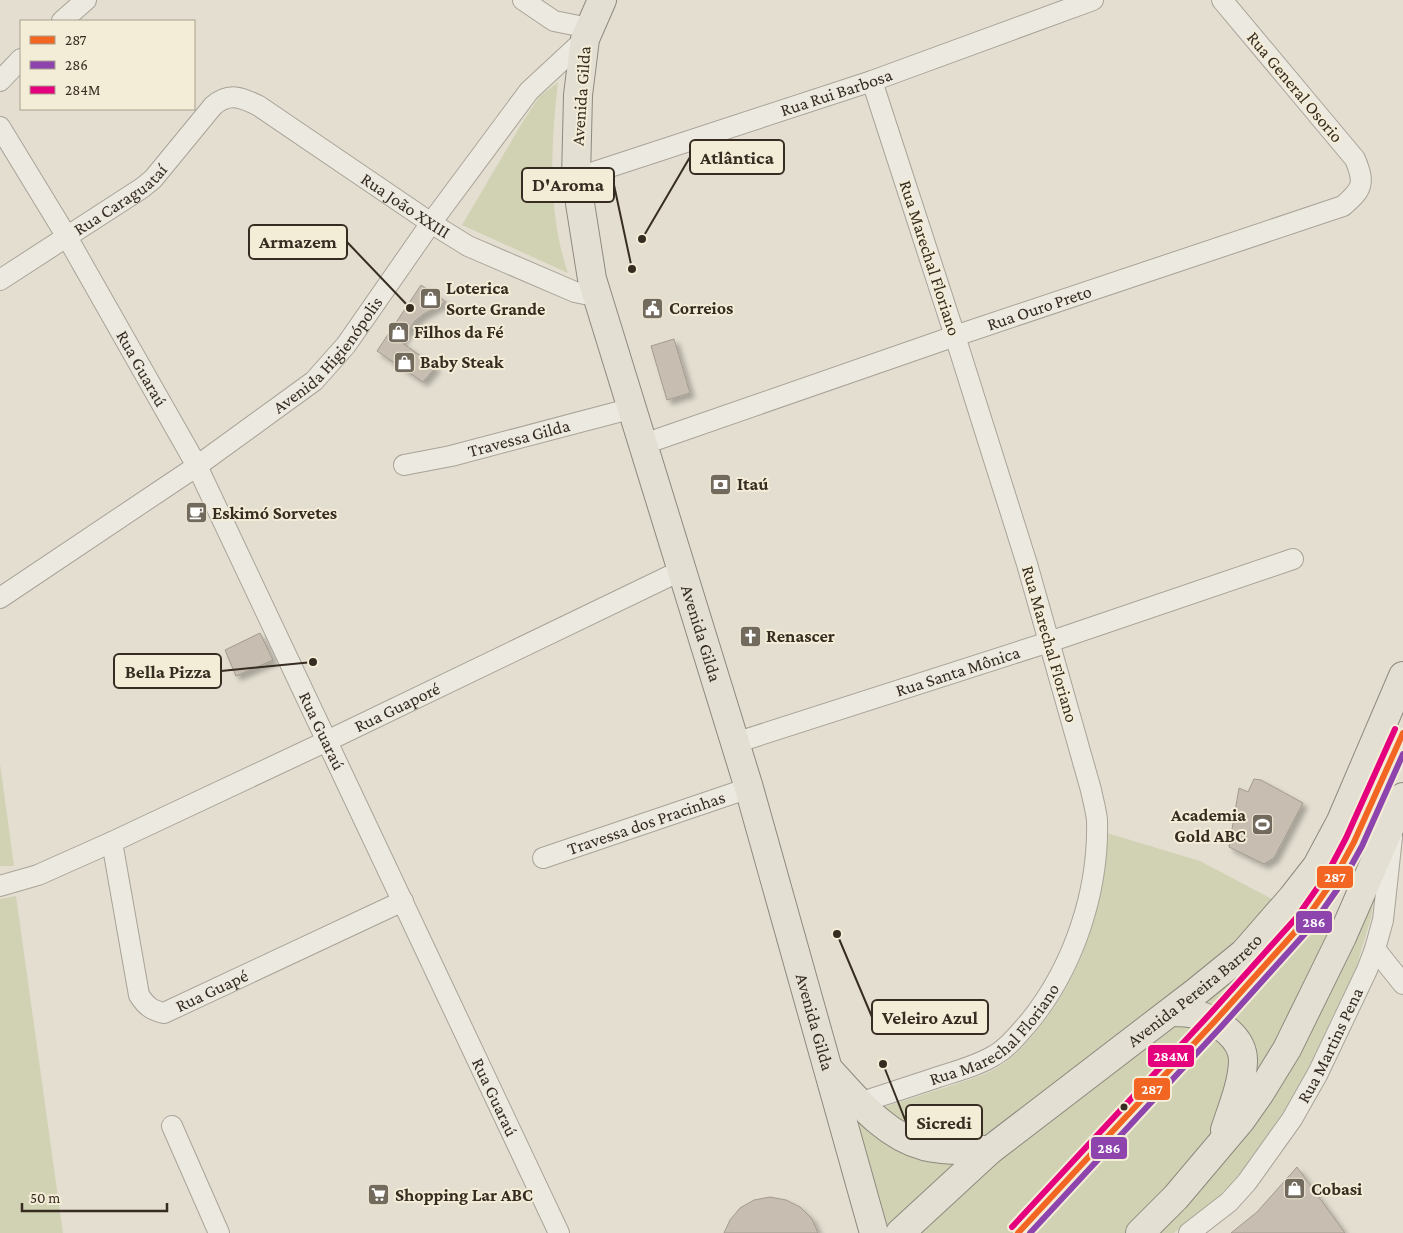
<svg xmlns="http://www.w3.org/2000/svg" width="1403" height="1233" viewBox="0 0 1403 1233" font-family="'Crimson Pro',serif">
  <defs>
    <filter id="shadow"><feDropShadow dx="4.5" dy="4.5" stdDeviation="2.5" flood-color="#0004"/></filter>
  </defs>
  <rect width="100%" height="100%" fill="#e3ded0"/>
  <!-- green -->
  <g fill="#d1d2b3">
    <path d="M558,82C551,144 547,213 568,273L462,225L522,123L539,97Z"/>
    <polygon points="0,764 14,866 0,866"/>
    <path d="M1107,833L1200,861L1327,928L1375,881L1371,918L1356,968L1308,1068L1284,1111L1236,1179L1212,1203L1174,1233H885L847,1104L857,1116C886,1106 915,1097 944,1088C963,1081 986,1076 1003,1064C1017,1054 1027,1042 1038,1029C1083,974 1105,903 1107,833Z"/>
    <polygon points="16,896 63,1233 0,1233 0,899"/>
  </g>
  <!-- building -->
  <g fill="#c7bdb1" stroke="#a39a8f" filter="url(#shadow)">
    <polygon points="421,285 446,302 424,314 415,321 401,342 436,367 423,382 377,351"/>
    <polygon points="674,339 690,393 667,400 651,346"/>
    <polygon points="260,633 273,660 236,676 225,650"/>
    <polygon points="1254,779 1261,780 1303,803 1274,858 1264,864 1229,847 1239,788 1248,792"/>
    <polygon points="1297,1167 1345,1233 1231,1233 1257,1212"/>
    <polygon points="770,1197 786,1200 800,1207 812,1219 818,1233 724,1233 730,1220 740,1208 754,1200"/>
  </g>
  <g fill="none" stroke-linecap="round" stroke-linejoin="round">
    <defs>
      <g id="street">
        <polyline points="523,0 554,21 589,28"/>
        <polyline points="62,21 86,0"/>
        <polyline points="0,81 21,59"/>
        <path id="s1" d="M0,127L67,237L197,466L559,1233"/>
        <path id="s2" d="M576,178L872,81L1093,0"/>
        <path id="s3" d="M0,280L142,188L153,179L213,106C229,92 241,97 259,106L431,223L468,246L575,292L599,297"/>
        <path id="s4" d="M644,444L955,336L1343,206C1363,189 1365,183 1355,159L1222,0"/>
        <path id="s5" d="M404,465L451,456L633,408"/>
        <path id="s6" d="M0,598L197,466L314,381L346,345L431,223L529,91L585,39"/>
        <path id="s7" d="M735,743L1049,642L1293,559"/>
        <path id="s8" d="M112,842L139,995C146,1006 151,1010 164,1013L403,901"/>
        <path id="s9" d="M543,858L749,788"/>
        <path id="s10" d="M0,886L38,875L112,842L327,741L682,570"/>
        <polyline points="1375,949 1403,984"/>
        <path id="s11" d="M859,1103C886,1094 912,1086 938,1077C957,1071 977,1066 995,1055C1009,1047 1019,1033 1030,1021C1074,966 1099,891 1097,820C1096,810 1093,800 1091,790L1027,564L955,336L872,81"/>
        <polyline points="172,1126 219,1233"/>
        <path id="s12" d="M1189,1233L1229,1202L1247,1182L1292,1119L1318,1073L1367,970L1375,949L1383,920L1392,837"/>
      </g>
      <g id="primary">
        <path id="s13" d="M602,0L585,39L578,95L576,178L592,279L749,788L874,1233"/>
        <path d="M1171,1012C1180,1012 1190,1012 1198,1015C1218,1021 1244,1038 1243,1062C1242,1085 1232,1108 1225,1130"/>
        <path d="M831,1072C857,1100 885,1136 924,1146C946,1151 968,1150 990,1150"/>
        <path id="s14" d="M900,1233L990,1150L1196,992L1244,953L1292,898L1317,866L1341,821L1403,676"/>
        <polyline points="1140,1233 1176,1197 1241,1120 1260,1093 1287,1049 1342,937 1403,797"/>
      </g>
    </defs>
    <!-- street casing -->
    <use href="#street" stroke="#a9a398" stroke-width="22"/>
    <!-- primary casing -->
    <use href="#primary" stroke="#8e897f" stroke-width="30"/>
    <!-- street -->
    <use href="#street" stroke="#ece9e1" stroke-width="20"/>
    <!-- primary -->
    <use href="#primary" stroke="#e3dfd3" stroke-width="28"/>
    <defs>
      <polyline id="bus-1" points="1018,1233 1215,1021 1304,922 1334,879 1354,842 1403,733"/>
      <polyline id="bus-2" points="1030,1233 1221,1027 1311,927 1341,884 1362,846 1403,754"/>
      <polyline id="bus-3" points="1012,1227 1209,1015 1297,917 1327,874 1346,838 1395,729"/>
    </defs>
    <!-- bus-1 casing -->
    <use href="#bus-1" stroke="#f3ecd7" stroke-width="10"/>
    <!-- bus-2 casing -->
    <use href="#bus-2" stroke="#f3ecd7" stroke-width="10"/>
    <!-- bus-3 casing -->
    <use href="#bus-3" stroke="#f3ecd7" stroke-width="10"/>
    <!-- bus-1 -->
    <use href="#bus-1" stroke="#f26522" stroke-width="6"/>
    <!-- bus-2 -->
    <use href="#bus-2" stroke="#8e44ad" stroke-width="6"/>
    <!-- bus-3 -->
    <use href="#bus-3" stroke="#e5007d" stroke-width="6"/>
  </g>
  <!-- icons -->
  <defs>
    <symbol id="shop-square" viewBox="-11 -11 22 22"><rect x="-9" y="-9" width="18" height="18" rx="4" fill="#736a5e" stroke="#f3ecd7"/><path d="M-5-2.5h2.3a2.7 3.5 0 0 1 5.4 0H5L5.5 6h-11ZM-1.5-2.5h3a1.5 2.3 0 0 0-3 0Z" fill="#fff"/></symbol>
    <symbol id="civic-square" viewBox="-11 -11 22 22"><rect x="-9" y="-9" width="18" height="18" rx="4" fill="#736a5e" stroke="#f3ecd7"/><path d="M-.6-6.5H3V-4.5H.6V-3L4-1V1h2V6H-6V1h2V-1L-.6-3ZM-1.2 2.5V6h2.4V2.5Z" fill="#fff"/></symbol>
    <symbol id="bank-square" viewBox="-11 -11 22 22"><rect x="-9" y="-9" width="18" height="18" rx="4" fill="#736a5e" stroke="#f3ecd7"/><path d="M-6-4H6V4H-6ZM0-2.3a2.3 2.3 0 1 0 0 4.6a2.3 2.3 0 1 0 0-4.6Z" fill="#fff"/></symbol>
    <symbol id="cafe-square" viewBox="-11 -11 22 22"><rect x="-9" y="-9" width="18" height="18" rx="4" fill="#736a5e" stroke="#f3ecd7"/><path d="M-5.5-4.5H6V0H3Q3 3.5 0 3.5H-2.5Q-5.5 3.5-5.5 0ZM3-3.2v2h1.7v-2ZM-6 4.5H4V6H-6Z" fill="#fff"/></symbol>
    <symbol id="church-square" viewBox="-11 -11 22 22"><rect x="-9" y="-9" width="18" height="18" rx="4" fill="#736a5e" stroke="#f3ecd7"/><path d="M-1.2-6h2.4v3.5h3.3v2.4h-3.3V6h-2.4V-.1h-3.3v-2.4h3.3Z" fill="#fff"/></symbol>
    <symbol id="stadium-square" viewBox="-11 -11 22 22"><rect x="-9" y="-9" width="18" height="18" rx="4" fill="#736a5e" stroke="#f3ecd7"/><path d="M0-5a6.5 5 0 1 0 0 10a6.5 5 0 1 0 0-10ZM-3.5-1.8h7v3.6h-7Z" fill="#fff"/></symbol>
    <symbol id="supermarket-square" viewBox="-11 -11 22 22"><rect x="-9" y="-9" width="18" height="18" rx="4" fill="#736a5e" stroke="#f3ecd7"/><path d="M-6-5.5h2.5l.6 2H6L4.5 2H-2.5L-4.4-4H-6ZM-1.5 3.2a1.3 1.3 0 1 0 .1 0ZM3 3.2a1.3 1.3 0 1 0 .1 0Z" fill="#fff"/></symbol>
  </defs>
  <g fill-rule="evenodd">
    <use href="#shop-square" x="418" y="286" width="25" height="25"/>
    <use href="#civic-square" x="640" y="296" width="25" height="25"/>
    <use href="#shop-square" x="386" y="320" width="25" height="25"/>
    <use href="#shop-square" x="392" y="350" width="25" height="25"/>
    <use href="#bank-square" x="708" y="472" width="25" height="25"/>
    <use href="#cafe-square" x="184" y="500" width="25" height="25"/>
    <use href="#church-square" x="738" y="624" width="25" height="25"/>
    <use href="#stadium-square" x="1250" y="812" width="25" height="25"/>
    <use href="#shop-square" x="1282" y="1176" width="25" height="25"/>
    <use href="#supermarket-square" x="366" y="1182" width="25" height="25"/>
  </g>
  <!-- markers -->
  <circle fill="#372c21" stroke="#f3ecd7" stroke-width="2" cx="1124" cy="1107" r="4.5"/>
  <g text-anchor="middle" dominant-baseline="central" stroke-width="4" stroke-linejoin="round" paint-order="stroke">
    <!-- street labels -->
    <g font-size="18" fill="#372c21" stroke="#f3ecd7">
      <text transform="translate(1295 87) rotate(50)">Rua General Osorio</text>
      <text stroke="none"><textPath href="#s2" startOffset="274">Rua Rui Barbosa</textPath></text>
      <text transform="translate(581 96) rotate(-86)">Avenida Gilda</text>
      <text stroke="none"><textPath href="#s3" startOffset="145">Rua Caraguataí</textPath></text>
      <text stroke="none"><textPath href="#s3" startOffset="505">Rua João XXIII</textPath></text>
      <text transform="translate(930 258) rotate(72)">Rua Marechal Floriano</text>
      <text stroke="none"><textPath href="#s4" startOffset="418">Rua Ouro Preto</textPath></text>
      <text stroke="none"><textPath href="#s6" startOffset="410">Avenida Higienópolis</textPath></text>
      <text stroke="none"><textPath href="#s1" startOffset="280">Rua Guaraú</textPath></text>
      <text stroke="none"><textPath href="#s5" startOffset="118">Travessa Gilda</textPath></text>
      <text stroke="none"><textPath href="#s13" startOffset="655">Avenida Gilda</textPath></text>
      <text transform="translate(1050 644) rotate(74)">Rua Marechal Floriano</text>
      <text stroke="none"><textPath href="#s7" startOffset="234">Rua Santa Mônica</textPath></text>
      <text stroke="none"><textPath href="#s10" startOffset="436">Rua Guaporé</textPath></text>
      <text stroke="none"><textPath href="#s1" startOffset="685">Rua Guaraú</textPath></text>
      <text stroke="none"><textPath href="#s9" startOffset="109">Travessa dos Pracinhas</textPath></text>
      <text stroke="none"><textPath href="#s14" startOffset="382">Avenida Pereira Barreto</textPath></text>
      <text stroke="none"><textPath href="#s8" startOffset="240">Rua Guapé</textPath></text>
      <text stroke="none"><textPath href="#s13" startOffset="1060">Avenida Gilda</textPath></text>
      <text stroke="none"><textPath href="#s11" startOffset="156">Rua Marechal Floriano</textPath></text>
      <text stroke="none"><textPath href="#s12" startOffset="238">Rua Martins Pena</textPath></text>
      <text stroke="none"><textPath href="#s1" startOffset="1090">Rua Guaraú</textPath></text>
    </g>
    <!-- poi labels -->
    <g font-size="18" font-weight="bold" fill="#372c21" stroke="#f3ecd7" text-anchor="start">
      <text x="446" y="288">Loterica<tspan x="446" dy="21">Sorte Grande</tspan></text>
      <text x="669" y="308">Correios</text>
      <text x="414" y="332">Filhos da Fé</text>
      <text x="420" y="362">Baby Steak</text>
      <text x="737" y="484">Itaú</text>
      <text x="212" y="513">Eskimó Sorvetes</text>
      <text x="766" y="636">Renascer</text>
      <text x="1246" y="815" text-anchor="end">Academia<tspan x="1246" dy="21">Gold ABC</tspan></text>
      <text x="1311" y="1189">Cobasi</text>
      <text x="395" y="1195">Shopping Lar ABC</text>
    </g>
  </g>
  <!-- callouts -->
  <path fill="none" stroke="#372c21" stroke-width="2" d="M642 239L690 157M632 269L614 185M410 308L347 242M313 662L221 671M837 934L872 1017M883 1064L906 1122"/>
  <g fill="#372c21" stroke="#f3ecd7" stroke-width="2">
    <circle cx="642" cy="239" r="5"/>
    <circle cx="632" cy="269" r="5"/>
    <circle cx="410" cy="308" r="5"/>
    <circle cx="313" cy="662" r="5"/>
    <circle cx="837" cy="934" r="5"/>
    <circle cx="883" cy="1064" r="5"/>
  </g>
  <g fill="#f3ecd7" stroke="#372c21" stroke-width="2">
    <rect x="690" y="140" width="94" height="34" rx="5"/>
    <rect x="522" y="168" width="92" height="34" rx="5"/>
    <rect x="249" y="225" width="98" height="34" rx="5"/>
    <rect x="114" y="654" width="107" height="34" rx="5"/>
    <rect x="872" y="1000" width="116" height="34" rx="5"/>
    <rect x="906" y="1105" width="76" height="34" rx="5"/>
  </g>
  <g font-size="19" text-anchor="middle" font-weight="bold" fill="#372c21">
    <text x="737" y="164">Atlântica</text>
    <text x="568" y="191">D'Aroma</text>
    <text x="298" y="248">Armazem</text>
    <text x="168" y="678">Bella Pizza</text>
    <text x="930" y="1024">Veleiro Azul</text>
    <text x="944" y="1129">Sicredi</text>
  </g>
  <g stroke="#f3ecd7" stroke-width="2">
    <rect x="1316" y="865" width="38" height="24" rx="5" fill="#f26522"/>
    <rect x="1295" y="910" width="38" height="24" rx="5" fill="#8e44ad"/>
    <rect x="1147" y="1044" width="48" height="24" rx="5" fill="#e5007d"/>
    <rect x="1133" y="1077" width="38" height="24" rx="5" fill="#f26522"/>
    <rect x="1090" y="1136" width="38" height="24" rx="5" fill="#8e44ad"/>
  </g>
  <g font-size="14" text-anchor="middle" font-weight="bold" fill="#fff">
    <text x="1335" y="882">287</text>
    <text x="1314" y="927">286</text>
    <text x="1171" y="1061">284M</text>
    <text x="1152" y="1094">287</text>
    <text x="1109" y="1153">286</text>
  </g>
  <!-- legend -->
  <rect x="20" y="20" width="175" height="90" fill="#f3ecd7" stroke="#a89f8e"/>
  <rect x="30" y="36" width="25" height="8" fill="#f26522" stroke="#a89f8e"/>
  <text x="65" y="45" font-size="15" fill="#372c21">287</text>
  <rect x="30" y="61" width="25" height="8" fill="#8e44ad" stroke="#a89f8e"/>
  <text x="65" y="70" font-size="15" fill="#372c21">286</text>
  <rect x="30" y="86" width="25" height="8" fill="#e5007d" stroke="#a89f8e"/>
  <text x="65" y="95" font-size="15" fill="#372c21">284M</text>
  <!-- scale -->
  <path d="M22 1203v8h145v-8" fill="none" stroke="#372c21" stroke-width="2.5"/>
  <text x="30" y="1203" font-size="15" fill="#372c21" stroke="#f3ecd7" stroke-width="4" paint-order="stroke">50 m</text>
</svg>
